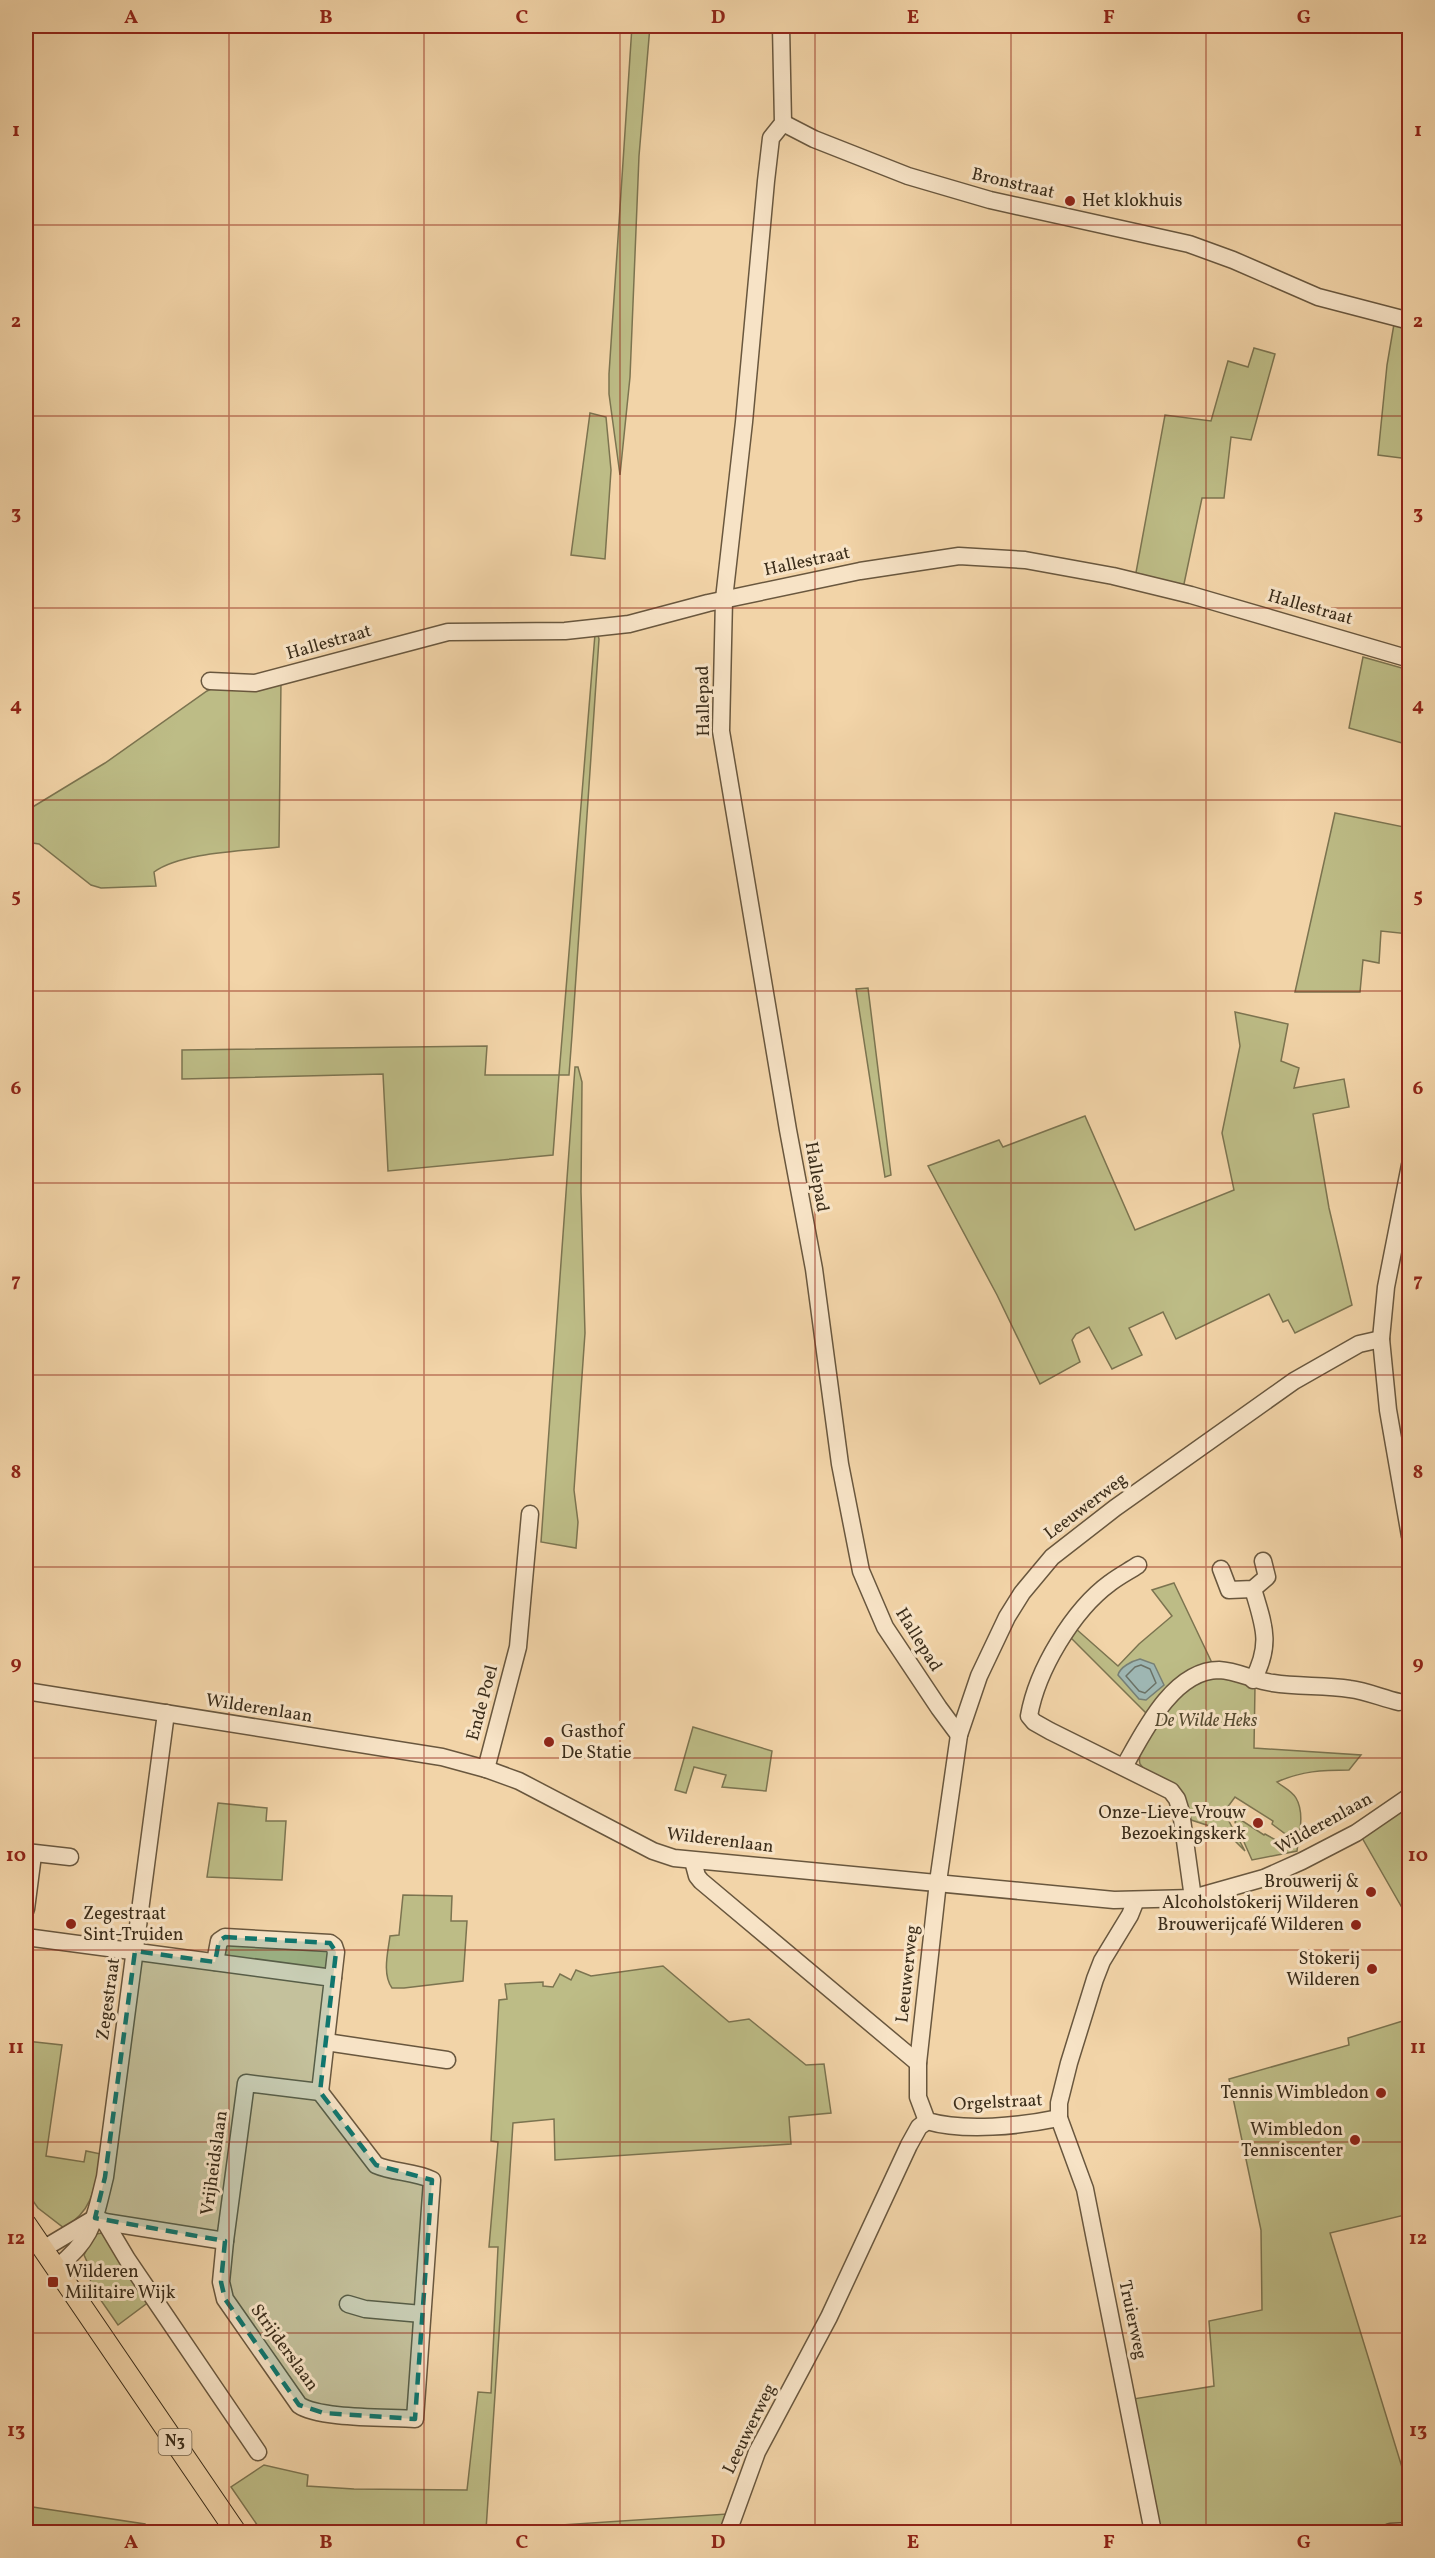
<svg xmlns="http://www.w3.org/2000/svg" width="1435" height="2558" viewBox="0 0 1435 2558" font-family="Vollkorn,serif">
  <rect width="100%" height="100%" fill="#f2d4a8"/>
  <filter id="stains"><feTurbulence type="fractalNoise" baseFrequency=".00333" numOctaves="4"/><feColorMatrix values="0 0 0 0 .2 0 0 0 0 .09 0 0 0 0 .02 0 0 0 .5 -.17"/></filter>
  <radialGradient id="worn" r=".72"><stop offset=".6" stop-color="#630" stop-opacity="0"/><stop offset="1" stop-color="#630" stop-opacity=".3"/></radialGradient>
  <!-- green -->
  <g fill="#bdbc86" stroke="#7c7450" stroke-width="1.5">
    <polygon points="632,26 650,26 639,156 630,377 620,475 609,394 609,374"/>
    <polygon points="1394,324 1409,327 1409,459 1378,455 1387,365"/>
    <polygon points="1254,348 1275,354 1251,440 1231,437 1224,498 1202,498 1184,584 1179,587 1135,578 1165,415 1211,421 1228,361 1248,367"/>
    <polygon points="590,413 606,417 611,470 605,559 571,555"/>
    <polygon points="595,634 598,635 599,639 572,1035 569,1075 559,1075 553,1155 388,1171 383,1074 182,1079 182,1050 487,1046 485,1075 559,1075"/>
    <polygon points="1363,657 1409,670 1409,745 1349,728"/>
    <path d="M281,681L279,847C245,851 181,852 154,872L156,886L101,888L91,885L39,844L26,842V811L105,763L207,691L215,687Z"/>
    <polygon points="1335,813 1409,828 1409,934 1381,931 1379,963 1363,960 1360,992 1295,992"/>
    <polygon points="868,988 891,1175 885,1177 856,989"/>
    <polygon points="1235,1012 1288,1024 1281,1061 1299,1068 1294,1088 1344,1079 1349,1107 1313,1114 1329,1208 1352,1305 1295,1333 1288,1320 1283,1322 1269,1294 1176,1339 1163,1312 1129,1328 1142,1355 1112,1369 1089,1327 1076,1334 1072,1340 1080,1362 1040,1384 997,1295 928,1166 999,1140 1003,1147 1085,1116 1135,1230 1234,1190 1222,1133 1240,1046"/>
    <polygon points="575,1067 578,1067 582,1082 581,1192 585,1333 574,1490 578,1522 576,1548 541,1542"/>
    <polygon points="1174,1583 1213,1665 1148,1715 1069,1636 1075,1628 1118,1666 1139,1644 1172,1616 1152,1590"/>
    <path d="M1224,1675L1255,1686L1254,1748L1361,1755L1349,1770C1323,1770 1301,1771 1277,1782C1283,1787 1292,1791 1296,1798C1305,1813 1299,1835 1297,1851L1252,1860L1235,1822L1238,1818L1264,1835L1265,1834L1283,1844L1288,1836L1272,1824L1273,1821L1235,1797L1224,1812L1245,1851L1225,1831L1185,1818L1140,1764C1134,1742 1179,1694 1197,1682C1204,1678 1215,1677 1224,1675Z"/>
    <polygon points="693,1727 772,1751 766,1791 722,1787 726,1775 694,1767 686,1793 675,1790"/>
    <polygon points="218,1803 267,1808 266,1821 286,1821 282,1880 207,1877"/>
    <polygon points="1409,1804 1409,1920 1361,1836"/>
    <path d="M403,1895L452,1896L451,1921H467L463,1981L404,1988H392C382,1974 388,1952 390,1936L399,1935Z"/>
    <polygon points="226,1944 323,1946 333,1958 324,1971 224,1955"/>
    <polygon points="663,1966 729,2022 749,2019 806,2065 824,2064 831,2113 789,2117 791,2144 555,2160 554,2119 513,2123 486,2530 727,2514 721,2532 262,2532 231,2487 264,2465 308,2475 307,2486 354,2489 467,2490 478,2392 491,2393 498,2247 489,2247 498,2142 491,2141 499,2000 507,1999 505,1984 543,1982 543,1986 553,1987 560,1974 571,1980 576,1970 591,1976"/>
    <polygon points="1409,2019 1409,2214 1330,2233 1409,2490 1409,2527 1315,2532 1160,2532 1133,2399 1214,2386 1209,2321 1262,2310 1261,2230 1229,2079 1349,2045 1348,2038"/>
    <path d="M26,2041L62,2045L46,2156L84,2162L86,2151L101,2154C95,2186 94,2210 64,2228L38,2208L26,2191Z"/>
    <polygon points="103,2233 150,2301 118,2325 91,2286 89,2266 84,2255 95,2234"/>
    <polygon points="26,2506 145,2524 146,2532 26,2532"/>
  </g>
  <!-- water -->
  <path fill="#9eb6b2" stroke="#767f75" stroke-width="1.5" d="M1140,1659L1154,1664L1164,1685L1146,1700L1139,1699L1118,1675C1120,1667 1132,1661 1140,1659Z"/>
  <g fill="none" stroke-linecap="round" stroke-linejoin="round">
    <!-- shore -->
    <polygon stroke="#6c7266" stroke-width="1.5" points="1141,1665 1150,1669 1156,1683 1145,1693 1139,1691 1126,1676 1135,1667"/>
    <defs>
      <g id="minor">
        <polyline points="781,26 783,123 771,138 766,181 744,422 724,599 721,731 788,1130 814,1269 840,1464 861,1571 885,1627 939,1708 959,1735"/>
        <polyline points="783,123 814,139 908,176 990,200 1189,244 1233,260 1318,297 1410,321"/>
        <polyline points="210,681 255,683 448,632 565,631 629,624 708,603 860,571 959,556 1025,560 1113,576 1191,595 1410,659"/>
        <polyline points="1410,1165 1386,1287 1381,1339 1388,1410 1410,1536"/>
        <path d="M1138,1565C1129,1571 1119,1576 1110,1583C1073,1610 1037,1670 1029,1716L1034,1722L1050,1731L1171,1791L1177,1799L1181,1812L1193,1898"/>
        <polyline points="1221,1569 1229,1590 1253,1589 1267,1577 1263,1561"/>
        <path d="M1253,1589C1264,1626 1272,1644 1253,1680"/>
        <polyline points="26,1691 442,1757 486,1769 519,1781 653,1851 674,1858 1114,1900 1193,1898 1264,1878 1302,1861 1356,1833 1410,1796"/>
        <path d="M1124,1767C1143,1733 1173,1670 1219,1670C1238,1671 1255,1681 1273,1683C1298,1687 1324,1685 1350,1689C1366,1691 1382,1698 1399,1702"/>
        <polyline points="486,1769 518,1647 530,1514"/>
        <polyline points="26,1852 70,1857"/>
        <polyline points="693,1861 697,1876 701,1881 918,2063"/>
        <polyline points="1136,1900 1130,1915 1102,1961 1095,1979 1069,2063 1059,2103 1059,2118 1085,2189 1153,2532"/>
        <polyline points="26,1909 33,1855"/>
        <polyline points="26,1937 333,1978 320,2092"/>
        <polyline points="215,1962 219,1941 225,1937 330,1943 334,1946 336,1952 333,1978"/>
        <polyline points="326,2042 447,2060"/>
        <path d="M1059,2118C1020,2126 965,2132 927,2121L918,2097V2063L938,1882L959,1735L979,1676L1007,1617L1022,1593L1052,1557L1115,1508L1294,1381L1359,1344L1381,1339"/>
        <polyline points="95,2218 105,2222 225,2241 246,2083 320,2092"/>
        <polyline points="105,2222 127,2259 258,2452"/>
        <path d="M225,2241L221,2282L225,2299L299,2405C318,2419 388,2417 415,2419L432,2180C414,2171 394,2173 376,2165L320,2092"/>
        <polyline points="43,2249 95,2218"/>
        <path d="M56,2268C93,2239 94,2221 105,2177L166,1713"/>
        <polyline points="348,2304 365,2309 422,2314"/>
        <polyline points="728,2532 757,2452 829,2317 909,2145 919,2127 927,2121"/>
        <polyline points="1390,2532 1410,2531"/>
      </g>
      <polyline id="major" points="26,2224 236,2532"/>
    </defs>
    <!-- minor casing -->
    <use href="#minor" stroke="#69573e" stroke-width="19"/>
    <!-- major casing -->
    <use href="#major" stroke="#3b2d1a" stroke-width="22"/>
    <!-- minor -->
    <use href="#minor" stroke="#f7e3c6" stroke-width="16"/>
    <!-- major -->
    <use href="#major" stroke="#f2d4a8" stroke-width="20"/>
  </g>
  <!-- marked area -->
  <path fill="#0f766e" fill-opacity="0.2" stroke="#0f766e" stroke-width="4.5" stroke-dasharray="12 8" stroke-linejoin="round" d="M225,1937L330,1943L336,1952L320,2092L376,2165L432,2180L415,2419L324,2413L299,2405L225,2299L221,2282L225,2241L95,2218L105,2177L135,1951L215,1962L219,1941Z"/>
  <!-- grid -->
  <path fill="none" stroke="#8f2418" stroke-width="1.5" stroke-opacity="0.55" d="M229,26V2532M424,26V2532M620,26V2532M815,26V2532M1011,26V2532M1206,26V2532M26,225H1410M26,416H1410M26,608H1410M26,800H1410M26,991H1410M26,1183H1410M26,1375H1410M26,1567H1410M26,1758H1410M26,1950H1410M26,2142H1410M26,2333H1410"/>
  <!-- markers -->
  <g fill="#8f2418" stroke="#f7e3c6" stroke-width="2">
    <circle cx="1070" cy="201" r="6"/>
    <circle cx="549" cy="1742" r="6"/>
    <circle cx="1258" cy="1823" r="6"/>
    <circle cx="1371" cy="1892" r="6"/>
    <circle cx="71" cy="1924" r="6"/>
    <circle cx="1356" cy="1925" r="6"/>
    <circle cx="1372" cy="1969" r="6"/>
    <circle cx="1381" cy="2093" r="6"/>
    <circle cx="1355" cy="2140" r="6"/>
    <rect x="47" y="2276" width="12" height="12" rx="3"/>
  </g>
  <g text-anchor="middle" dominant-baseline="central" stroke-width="6" stroke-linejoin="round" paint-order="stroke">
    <!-- shield labels -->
    <rect fill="#f7e3c6" stroke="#73644e" stroke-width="1.5" x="158.5" y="2429" width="33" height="26" rx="4.5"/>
    <g font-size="16" font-weight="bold" fill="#3b2d1a">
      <text x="175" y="2442">N3</text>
    </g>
    <!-- street labels -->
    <g font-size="18" fill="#3b2d1a" stroke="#f7e3c6">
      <text transform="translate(1013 184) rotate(13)">Bronstraat</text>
      <text transform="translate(807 562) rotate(-12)">Hallestraat</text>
      <text transform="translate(1310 608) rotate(16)">Hallestraat</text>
      <text transform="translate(329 643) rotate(-16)">Hallestraat</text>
      <text transform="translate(704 701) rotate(-91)">Hallepad</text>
      <text transform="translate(816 1177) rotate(80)">Hallepad</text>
      <text transform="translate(1086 1507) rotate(-37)">Leeuwerweg</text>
      <text transform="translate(918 1640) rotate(58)">Hallepad</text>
      <text transform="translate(483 1703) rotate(-75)">Ende Poel</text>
      <text transform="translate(259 1709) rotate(9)">Wilderenlaan</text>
      <text transform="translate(1324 1824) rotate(-29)">Wilderenlaan</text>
      <text transform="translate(720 1841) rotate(7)">Wilderenlaan</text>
      <text transform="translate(908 1974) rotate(-84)">Leeuwerweg</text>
      <text transform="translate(109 1999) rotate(-82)">Zegestraat</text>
      <text transform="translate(998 2103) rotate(-3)">Orgelstraat</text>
      <text transform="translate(215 2163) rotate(-82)">Vrijheidslaan</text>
      <text transform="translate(1132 2320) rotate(78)">Truierweg</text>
      <text transform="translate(284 2348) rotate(54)">Strijderslaan</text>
      <text transform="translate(750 2429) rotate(-64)">Leeuwerweg</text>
    </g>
    <!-- poi labels -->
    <g font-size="18" fill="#3b2d1a" stroke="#f7e3c6" text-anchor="end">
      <text x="1082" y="201" text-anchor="start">Het klokhuis</text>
      <text x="561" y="1732" text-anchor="start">Gasthof<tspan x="561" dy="21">De Statie</tspan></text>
      <text x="1246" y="1813">Onze-Lieve-Vrouw<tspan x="1246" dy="21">Bezoekingskerk</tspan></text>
      <text x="1359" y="1882">Brouwerij &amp;<tspan x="1359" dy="21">Alcoholstokerij Wilderen</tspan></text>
      <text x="83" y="1914" text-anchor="start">Zegestraat<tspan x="83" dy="21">Sint-Truiden</tspan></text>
      <text x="1344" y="1925">Brouwerijcafé Wilderen</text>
      <text x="1360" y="1959">Stokerij<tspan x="1360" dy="21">Wilderen</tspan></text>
      <text x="1369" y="2093">Tennis Wimbledon</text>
      <text x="1343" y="2130">Wimbledon<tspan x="1343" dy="21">Tenniscenter</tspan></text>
      <text x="65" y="2272" text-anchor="start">Wilderen<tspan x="65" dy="21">Militaire Wijk</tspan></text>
    </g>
    <!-- park labels -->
    <g font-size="18" font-style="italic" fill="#554a30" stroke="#f7e3c6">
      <text x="1206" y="1721">De Wilde Heks</text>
    </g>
  </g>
  <!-- margin -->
  <rect width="1435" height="2558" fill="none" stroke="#f2d4a8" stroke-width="66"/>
  <rect x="33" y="33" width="1369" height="2492" fill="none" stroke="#8f2418" stroke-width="2"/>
  <g font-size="20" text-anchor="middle" font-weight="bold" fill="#8f2418">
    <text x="131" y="23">A</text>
    <text x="326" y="23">B</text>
    <text x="522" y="23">C</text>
    <text x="718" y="23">D</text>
    <text x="913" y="23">E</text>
    <text x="1109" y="23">F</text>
    <text x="1304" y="23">G</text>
    <text x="16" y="136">1</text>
    <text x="1418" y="136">1</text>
    <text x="16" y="327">2</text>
    <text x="1418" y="327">2</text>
    <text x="16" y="519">3</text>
    <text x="1418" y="519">3</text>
    <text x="16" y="711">4</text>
    <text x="1418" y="711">4</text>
    <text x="16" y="902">5</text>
    <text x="1418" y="902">5</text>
    <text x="16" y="1094">6</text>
    <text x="1418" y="1094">6</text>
    <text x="16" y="1286">7</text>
    <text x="1418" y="1286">7</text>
    <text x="16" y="1478">8</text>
    <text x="1418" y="1478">8</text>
    <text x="16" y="1669">9</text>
    <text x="1418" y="1669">9</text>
    <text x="16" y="1861">10</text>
    <text x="1418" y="1861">10</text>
    <text x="16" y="2053">11</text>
    <text x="1418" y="2053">11</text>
    <text x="16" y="2244">12</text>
    <text x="1418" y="2244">12</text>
    <text x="16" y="2436">13</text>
    <text x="1418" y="2436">13</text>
    <text x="131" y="2548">A</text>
    <text x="326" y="2548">B</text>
    <text x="522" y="2548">C</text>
    <text x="718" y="2548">D</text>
    <text x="913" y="2548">E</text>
    <text x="1109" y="2548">F</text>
    <text x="1304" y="2548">G</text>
  </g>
  <rect width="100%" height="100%" filter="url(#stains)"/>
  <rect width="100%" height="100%" fill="url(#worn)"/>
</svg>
